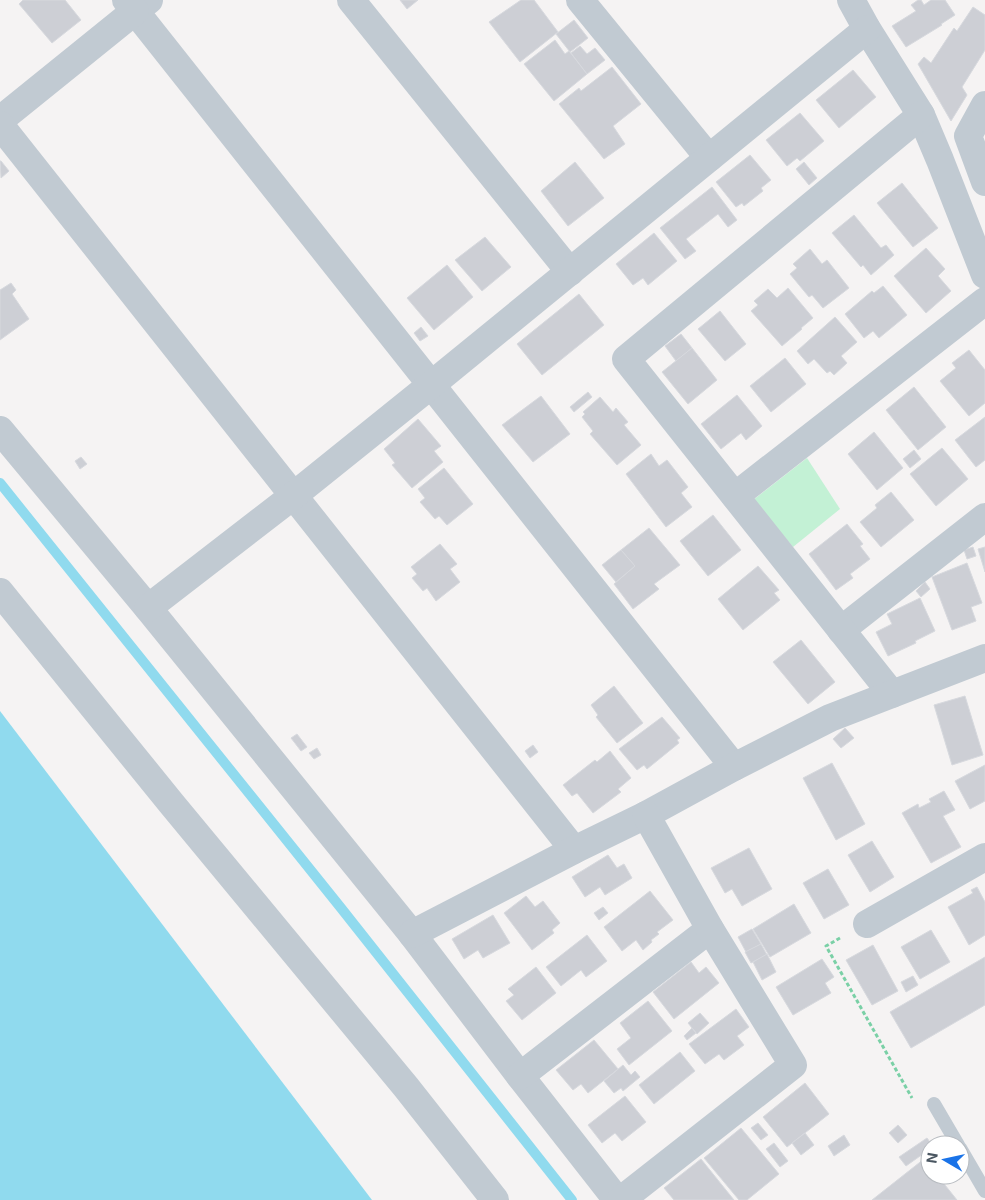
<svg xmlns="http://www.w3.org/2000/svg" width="985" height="1200" viewBox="0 0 985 1200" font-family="Inter,sans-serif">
  <rect width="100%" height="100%" fill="#f5f3f3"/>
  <!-- green -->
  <polygon fill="#c3f1d5" points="807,458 840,509 793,547 753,500"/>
  <!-- water -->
  <polygon fill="#90daee" points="0,711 372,1200 0,1200"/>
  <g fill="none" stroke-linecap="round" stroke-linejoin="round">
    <!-- stream -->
    <polyline stroke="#90daee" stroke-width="10" points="0,483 341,908 572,1200"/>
  </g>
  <!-- building -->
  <g fill="#cdcfd5" stroke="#d7d9de">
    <polygon points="23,0 65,0 81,20 52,43 19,4"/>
    <polygon points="400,0 418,0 407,9"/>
    <polygon points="521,0 534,0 558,32 520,62 489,22"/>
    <polygon points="918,0 921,0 924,5 931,0 945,0 955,15 941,24 942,25 906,47 892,26 916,11 911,5"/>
    <polygon points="973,7 985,15 985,50 962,87 967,95 951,121 918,64 924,57 931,63 954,28 957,31"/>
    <polygon points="574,20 588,38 570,52 556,34"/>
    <polygon points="555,40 565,54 569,51 587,74 554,101 524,64"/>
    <polygon points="580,46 587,54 595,48 605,60 587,74 571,53"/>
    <polygon points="612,67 641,104 613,126 625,144 604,159 559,104 579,88 581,91"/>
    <polygon points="853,70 876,97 839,128 816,100"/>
    <polygon points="800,113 824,141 800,161 797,158 787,166 766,140"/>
    <polygon points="750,155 771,180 761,188 763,191 744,206 742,203 736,207 716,182"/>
    <polygon points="0,161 1,161 9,171 1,178"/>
    <polygon points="575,162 604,198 568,226 541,191"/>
    <polygon points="804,162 817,178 809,185 796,169"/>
    <polygon points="902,183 938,228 913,247 877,203"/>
    <polygon points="712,187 737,220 728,227 718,214 686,239 696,251 685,259 660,228"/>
    <polygon points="854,215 881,248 886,245 894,255 871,275 863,265 861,267 832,233"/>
    <polygon points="654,233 677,261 648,285 643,278 633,285 616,264"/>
    <polygon points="485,237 511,267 482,291 455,260"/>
    <polygon points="926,248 945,269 938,276 951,291 926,313 894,276"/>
    <polygon points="810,249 822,264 827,260 849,288 823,308 812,295 809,297 790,274 797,268 793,264"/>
    <polygon points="447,265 473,297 434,330 407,298"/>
    <polygon points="11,283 16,290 12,294 29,319 0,340 0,290"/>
    <polygon points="883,286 907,315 879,338 873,331 864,338 845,314 872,291 874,293"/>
    <polygon points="788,288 813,318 801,328 802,329 782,346 751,311 758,305 754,301 768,289 777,298"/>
    <polygon points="579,294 604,325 542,375 517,344"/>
    <polygon points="720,311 746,344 725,361 698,329"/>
    <polygon points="835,317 857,342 841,356 847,363 834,375 830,371 827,373 814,359 808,364 797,351"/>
    <polygon points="421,327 428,336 420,341 414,333"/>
    <polygon points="681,334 692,348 676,361 665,346"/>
    <polygon points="692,348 717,380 688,404 662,372"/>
    <polygon points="969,350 985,370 985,403 969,416 940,381 956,368 952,363"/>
    <polygon points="785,358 806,384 771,412 750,386"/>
    <polygon points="914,387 946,427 918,450 886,410"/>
    <polygon points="588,392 592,397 574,412 570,407"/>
    <polygon points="737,395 762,426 746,440 741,433 721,449 701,424"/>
    <polygon points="541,396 570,434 533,462 502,425"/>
    <polygon points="600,397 613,412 616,408 628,422 624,425 641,445 617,465 590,434 593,431 582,417 585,414 583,412"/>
    <polygon points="985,417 985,460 976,467 955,440"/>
    <polygon points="418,419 441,446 434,451 443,462 412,488 392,465 395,463 384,449"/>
    <polygon points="874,432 903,468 877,490 848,454"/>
    <polygon points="942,448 968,479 936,506 910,474"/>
    <polygon points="914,450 921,459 910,468 903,459"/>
    <polygon points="651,454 659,466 667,460 688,487 681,493 692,507 666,527 626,474"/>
    <polygon points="81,457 87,464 80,469 75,461"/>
    <polygon points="444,468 473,504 447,525 439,516 435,519 420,502 425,498 418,489"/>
    <polygon points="891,492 914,520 881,547 860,522 877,508 875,505"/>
    <polygon points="713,515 741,550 708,576 680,541"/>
    <polygon points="847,524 863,544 860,546 870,559 850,574 853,578 836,590 809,554"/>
    <polygon points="649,528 680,565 654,584 659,589 633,609 614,584 635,566 621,550"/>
    <polygon points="440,544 457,564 450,569 460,582 436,601 427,588 423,591 412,578 417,574 411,567"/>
    <polygon points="973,547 976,556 967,559 964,550"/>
    <polygon points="985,547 985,572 978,549"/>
    <polygon points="621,550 635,566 616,582 602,565"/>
    <polygon points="967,563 982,603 971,607 976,621 952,630 932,577"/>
    <polygon points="758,566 779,590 774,593 780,600 743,630 718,599"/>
    <polygon points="925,582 930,589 921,597 916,591"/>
    <polygon points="920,598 935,631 915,641 916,643 888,656 876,632 892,624 887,614"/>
    <polygon points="801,640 835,682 808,704 773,662"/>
    <polygon points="614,686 643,723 617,743 596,717 598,715 591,705"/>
    <polygon points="965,696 983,755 952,765 934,705"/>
    <polygon points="662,717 680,738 677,740 679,743 647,769 644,765 637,770 619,749"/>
    <polygon points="845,728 854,738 841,748 833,739"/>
    <polygon points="297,734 307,747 301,751 291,738"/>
    <polygon points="533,745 538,752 530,758 525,751"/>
    <polygon points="317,748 321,755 314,759 309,753"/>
    <polygon points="610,751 631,778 618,789 621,792 593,813 577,793 572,796 563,785 595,760 597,762"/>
    <polygon points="832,763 865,824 836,840 803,778"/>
    <polygon points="985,765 985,801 970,809 955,781"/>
    <polygon points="944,791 955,810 943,816 961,847 931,863 902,813 918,804 919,808 931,802 929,799"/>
    <polygon points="872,841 894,877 870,892 848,855"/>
    <polygon points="749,848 772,889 742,906 732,889 725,893 711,868"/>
    <polygon points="608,855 617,868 624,864 632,878 605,895 600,887 585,897 572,877"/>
    <polygon points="828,869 849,905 824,919 803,883"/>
    <polygon points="977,887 985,902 985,935 969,945 948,907 973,893 971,890"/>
    <polygon points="650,891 673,920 657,932 659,934 651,940 652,942 643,950 636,940 622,951 604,927"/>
    <polygon points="526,896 535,907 543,901 560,923 552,930 554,933 532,950 504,913"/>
    <polygon points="794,904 811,933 770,957 753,929"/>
    <polygon points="603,907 608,913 599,920 594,913"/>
    <polygon points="493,915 510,943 483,958 478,950 464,959 452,939"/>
    <polygon points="752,929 761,944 746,952 738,937"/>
    <polygon points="931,930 950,962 920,979 901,947"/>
    <polygon points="587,935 607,961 586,977 581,970 561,986 546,967"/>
    <polygon points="761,944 767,955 751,963 745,952"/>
    <polygon points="873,945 898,991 872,1005 846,960"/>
    <polygon points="767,954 776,972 762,980 753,962"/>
    <polygon points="985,957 985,1005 911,1048 890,1012"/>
    <polygon points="822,959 834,977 825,983 831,993 793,1015 776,987"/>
    <polygon points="691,962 699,973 706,967 719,983 674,1019 653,992"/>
    <polygon points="536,967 556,993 522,1020 506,1001 514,995 508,989"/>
    <polygon points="913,976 918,985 906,992 901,982"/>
    <polygon points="648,1001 672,1031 629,1065 617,1049 631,1038 620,1023"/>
    <polygon points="736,1009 749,1027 737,1036 744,1045 724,1060 719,1054 705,1064 689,1044"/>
    <polygon points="700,1013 709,1023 697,1034 688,1023"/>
    <polygon points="692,1028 696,1033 687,1040 684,1036"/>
    <polygon points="594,1040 618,1069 588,1093 581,1084 573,1090 556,1070"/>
    <polygon points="680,1052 695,1071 654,1104 639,1085"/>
    <polygon points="623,1065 631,1075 635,1071 640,1077 623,1091 621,1088 614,1093 604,1081"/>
    <polygon points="805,1083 829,1114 787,1147 763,1117"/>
    <polygon points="625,1096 646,1122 622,1141 615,1133 602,1143 588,1125"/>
    <polygon points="758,1123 768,1135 761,1140 751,1128"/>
    <polygon points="898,1125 907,1135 898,1143 889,1133"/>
    <polygon points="741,1128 779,1174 747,1200 739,1200 704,1158"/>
    <polygon points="805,1133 814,1145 801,1155 792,1143"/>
    <polygon points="844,1135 850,1145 834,1156 828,1146"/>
    <polygon points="927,1138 932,1145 930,1145 930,1149 906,1166 899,1157"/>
    <polygon points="774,1143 788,1161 780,1167 766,1149"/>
    <polygon points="701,1159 734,1200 674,1200 664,1188"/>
    <polygon points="924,1159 930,1166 930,1175 937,1175 957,1200 872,1200"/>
  </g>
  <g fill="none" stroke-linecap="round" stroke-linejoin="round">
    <!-- path -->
    <polyline stroke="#7ad0a6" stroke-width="3" stroke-dasharray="4 2.5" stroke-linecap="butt" points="840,938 826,946 912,1098"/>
    <!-- lane -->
    <g stroke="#c1cad2" stroke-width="14">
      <polyline points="934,1104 958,1145"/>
      <polyline points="960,1148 985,1191"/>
    </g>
    <!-- street -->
    <g stroke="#c1cad2" stroke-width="28">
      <polyline points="149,0 135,11 734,767"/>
      <polyline points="351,0 570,272"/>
      <polyline points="580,0 709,158"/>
      <polyline points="851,0 867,29 921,115 940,160 985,275"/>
      <polyline points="985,105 968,136 985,182"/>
      <polyline points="0,120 135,11 126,0"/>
      <polyline points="0,125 574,850"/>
      <polyline points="0,430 148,608 412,934 520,1076 617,1200"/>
      <polyline points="735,496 985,301"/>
      <polyline points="0,592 171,803 406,1087 495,1200"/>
      <polyline points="148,608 293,496 431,385 867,29"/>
      <polyline points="841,630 985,517"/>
      <polyline points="892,694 626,359 921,115"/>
      <polyline points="867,924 985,857"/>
      <polyline points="412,934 574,850 646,815 734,767 830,718 985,658"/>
      <polyline points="520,1076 710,929"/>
      <polyline points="621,1200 793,1065 710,929 646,815"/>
    </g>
  </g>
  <!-- north arrow -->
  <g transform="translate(945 1160) rotate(279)"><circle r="24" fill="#ffffff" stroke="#b7bbc0"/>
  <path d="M0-4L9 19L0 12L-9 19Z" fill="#1a73e8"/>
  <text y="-8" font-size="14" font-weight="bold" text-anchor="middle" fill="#4a5661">N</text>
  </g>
</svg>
